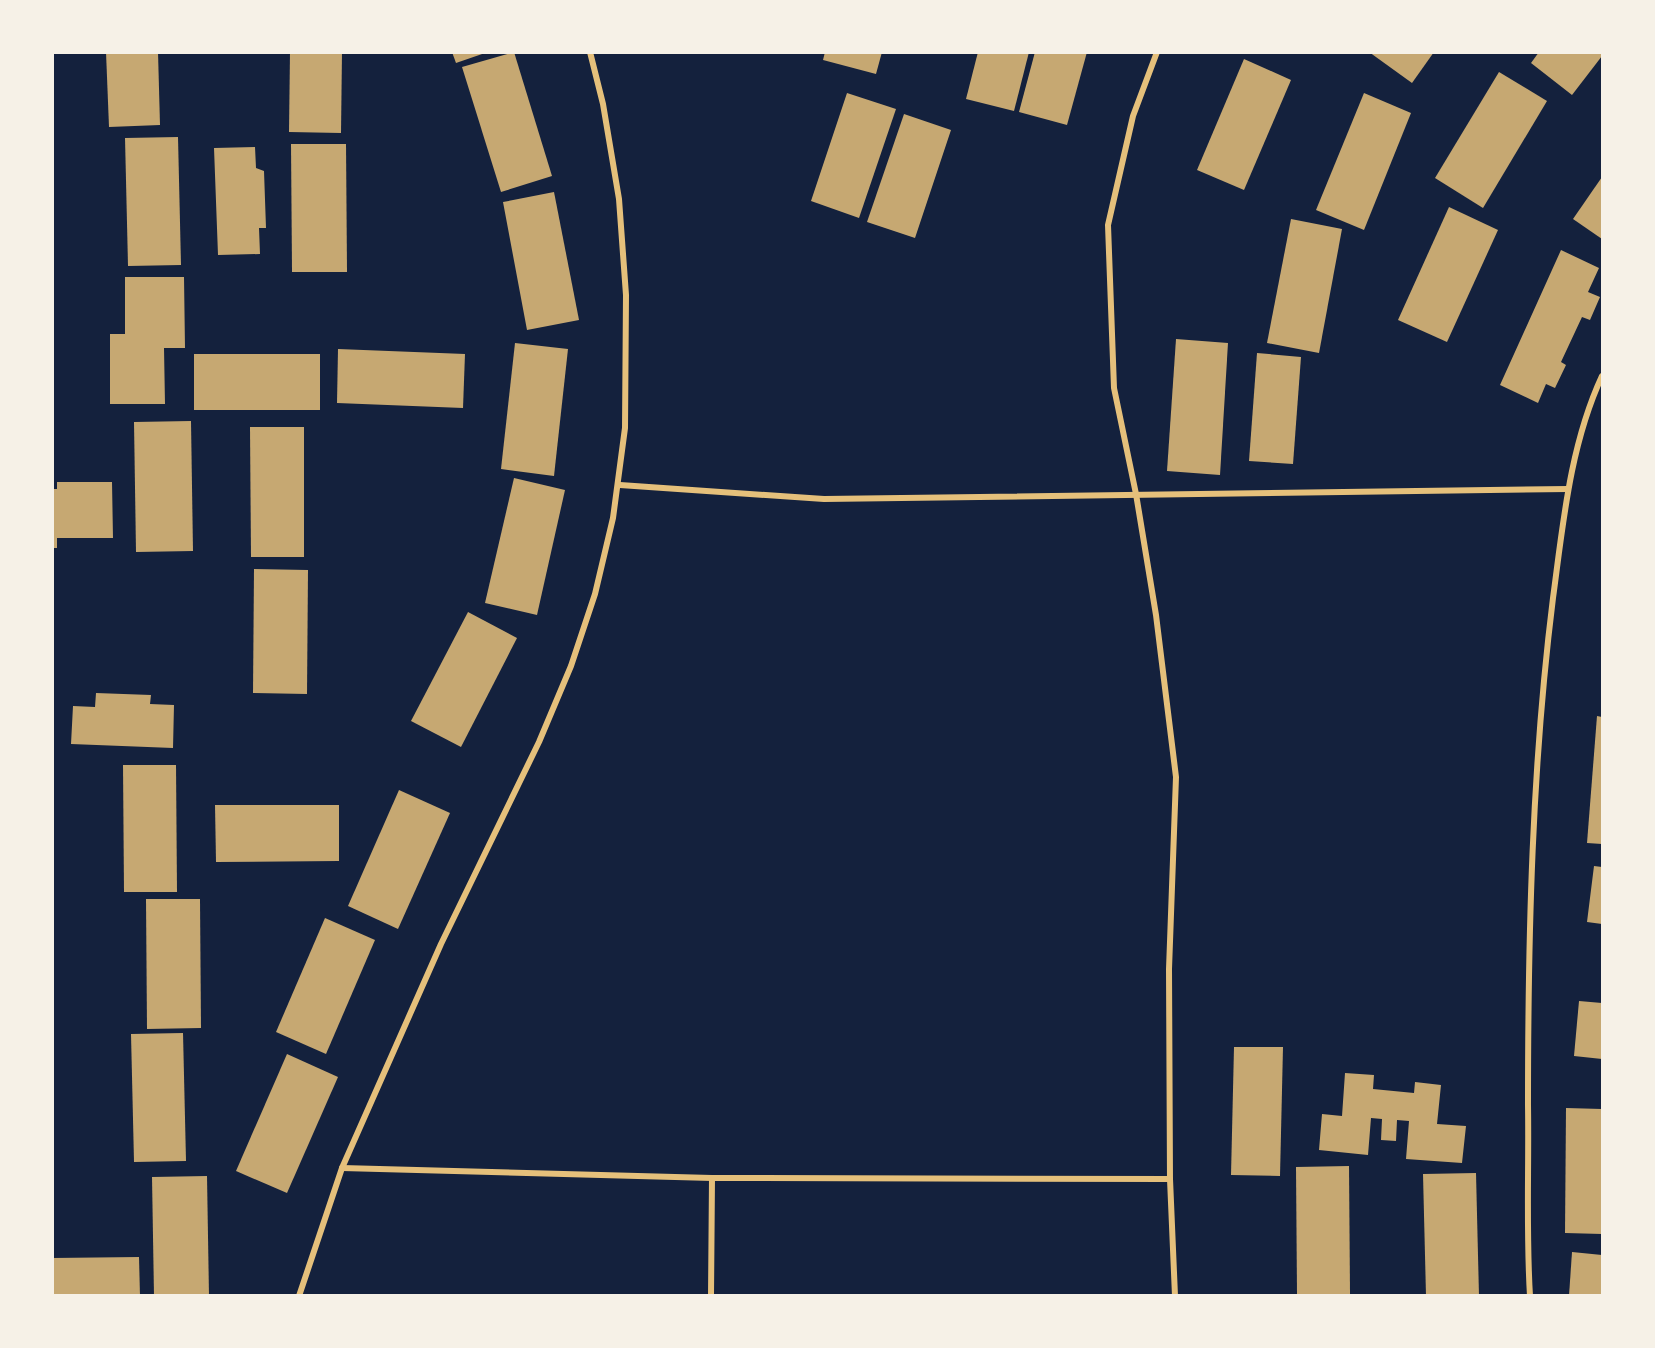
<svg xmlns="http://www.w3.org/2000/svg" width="1655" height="1348" viewBox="0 0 1655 1348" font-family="Quicksand,sans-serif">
  <rect width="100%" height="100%" fill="#14213d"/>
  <!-- building -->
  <g fill="#c6a872">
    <polygon points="106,52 158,52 160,125 109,127"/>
    <polygon points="290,52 342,52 341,133 289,132"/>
    <polygon points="452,52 485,52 485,53 456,63"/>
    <polygon points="514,52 552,176 501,192 462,67"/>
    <polygon points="825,52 882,52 876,74 823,60"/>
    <polygon points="978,52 1029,52 1014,111 966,99"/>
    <polygon points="1035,52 1087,52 1067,125 1019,112"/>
    <polygon points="1369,52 1434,52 1412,83"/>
    <polygon points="1539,52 1602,52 1602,56 1572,95 1531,63"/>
    <polygon points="1244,59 1291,80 1244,190 1197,170"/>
    <polygon points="1499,72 1547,101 1483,208 1435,178"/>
    <polygon points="847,93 896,109 859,218 811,201"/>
    <polygon points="1364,93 1411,113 1364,230 1316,210"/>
    <polygon points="904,114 951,130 915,238 867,222"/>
    <polygon points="178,137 181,265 128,266 125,138"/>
    <polygon points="291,144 346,144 347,272 292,272"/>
    <polygon points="255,147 256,168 264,171 266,228 259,228 260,254 218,255 214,148"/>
    <polygon points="1602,177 1602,239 1573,219"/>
    <polygon points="554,192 579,320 527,330 503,202"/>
    <polygon points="1449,207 1498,230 1447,342 1398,320"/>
    <polygon points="1291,219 1342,229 1319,353 1267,343"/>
    <polygon points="1561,250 1599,268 1588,292 1600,297 1590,320 1582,317 1561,362 1566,365 1555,388 1546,384 1538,403 1500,385"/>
    <polygon points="125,277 184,277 185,348 164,348 165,404 110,404 110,334 125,334"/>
    <polygon points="1176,339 1228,343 1220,475 1167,471"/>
    <polygon points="515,343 568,349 554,476 501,469"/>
    <polygon points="338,349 465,354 463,408 337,403"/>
    <polygon points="1257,353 1301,357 1293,464 1249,461"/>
    <rect x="194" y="354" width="126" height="56"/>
    <polygon points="191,421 193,551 136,552 134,422"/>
    <polygon points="250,427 304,427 304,557 251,557"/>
    <polygon points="514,478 565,490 537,615 485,603"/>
    <polygon points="57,482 112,482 113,538 57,538 57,548 52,548 52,489 57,489"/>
    <polygon points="254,569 308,570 307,694 253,693"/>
    <polygon points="468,612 517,638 461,747 411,721"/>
    <polygon points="96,693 151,695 150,704 174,705 173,748 71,744 73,706 95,707"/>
    <polygon points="1597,716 1602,717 1602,844 1587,843"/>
    <polygon points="123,765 176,765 177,892 124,892"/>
    <polygon points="399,790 450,813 398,929 348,906"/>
    <polygon points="215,805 339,805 339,861 216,862"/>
    <polygon points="1594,866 1602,867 1602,924 1587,922"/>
    <polygon points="146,899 200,899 201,1028 147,1029"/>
    <polygon points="325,918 375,940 326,1054 276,1032"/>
    <polygon points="1579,1001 1602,1003 1602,1059 1574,1056"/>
    <polygon points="183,1033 186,1161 134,1162 131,1034"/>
    <polygon points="1234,1047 1283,1047 1280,1176 1231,1175"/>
    <polygon points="287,1054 338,1077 287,1193 236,1171"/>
    <polygon points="1345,1073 1374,1075 1373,1089 1414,1093 1415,1082 1441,1085 1437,1124 1466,1126 1462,1163 1406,1159 1409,1121 1397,1120 1396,1141 1381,1140 1382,1119 1371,1118 1368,1155 1319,1150 1322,1114 1342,1116"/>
    <polygon points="1566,1108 1602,1109 1602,1234 1565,1233"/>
    <polygon points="1349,1166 1350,1294 1297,1294 1296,1167"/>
    <polygon points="1476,1173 1479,1296 1426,1296 1423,1174"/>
    <polygon points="207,1176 209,1296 154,1296 152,1177"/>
    <polygon points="1572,1252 1602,1255 1602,1296 1569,1296"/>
    <polygon points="139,1257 140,1296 52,1296 52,1258"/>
  </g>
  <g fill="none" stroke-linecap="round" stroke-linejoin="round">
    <!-- minor -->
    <g stroke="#e5c07b" stroke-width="6">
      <polyline points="1157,52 1133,116 1108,225 1114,388 1136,494 1156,615 1176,777 1169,969 1170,1179 1175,1296"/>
      <polyline points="620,485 824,499 1568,489"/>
      <polyline points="342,1168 712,1178 1170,1179"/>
      <polyline points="299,1296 342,1168 441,944 539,742 571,666 595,594 613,518 625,428 626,295 619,199 603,104 590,52"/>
      <polyline points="711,1296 712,1178"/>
      <path d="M1530,1296C1526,1232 1529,1168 1528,1105C1528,935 1532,766 1553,598C1563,524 1570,445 1602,376"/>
    </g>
  </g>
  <!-- border -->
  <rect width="1655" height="1348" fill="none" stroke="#f6f1e7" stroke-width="108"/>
</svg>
